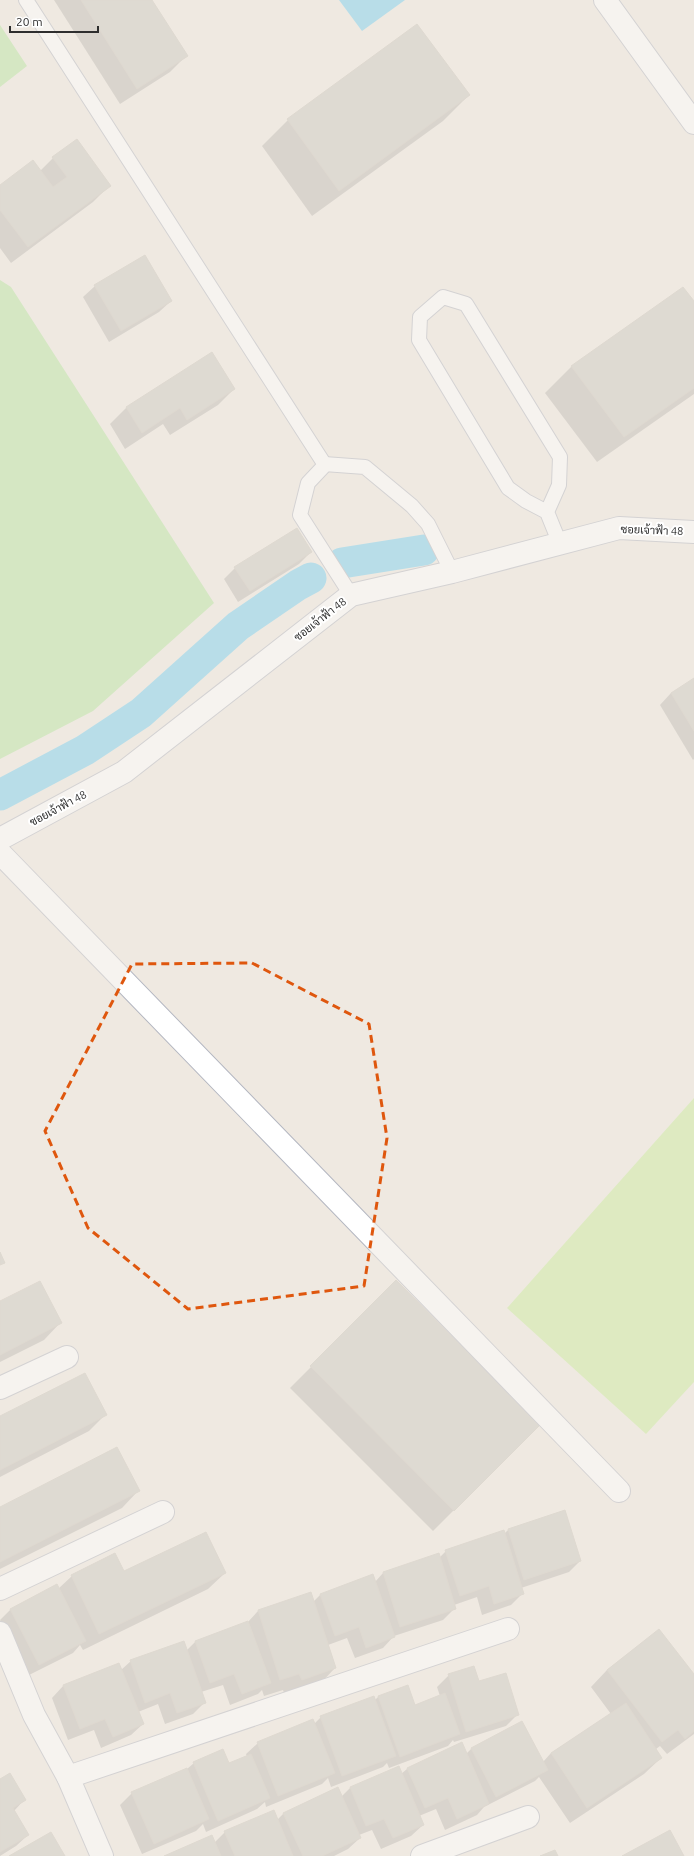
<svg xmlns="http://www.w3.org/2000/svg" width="694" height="1856" viewBox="0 0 694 1856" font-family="Ubuntu,Sarabun,sans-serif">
  <rect width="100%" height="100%" fill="#efe9e1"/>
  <!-- green -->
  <g fill="#b6e59e">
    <polygon points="0,25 27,66 0,87"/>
    <polygon points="0,280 11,287 214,603 93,711 0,759"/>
  </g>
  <!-- pitch -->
  <polygon fill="#c9ec9a" points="694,1098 694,1382 646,1434 507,1308"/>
  <!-- water -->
  <polygon fill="#75cff0" points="339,0 405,0 362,31"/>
  <!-- shadow -->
  <g fill="#0003">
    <polygon points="54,0 151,0 186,56 170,72 120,104"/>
    <polygon points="469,95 443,121 312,216 262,146 288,120"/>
    <polygon points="53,158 110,185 93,202 11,263 0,248 0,186 40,171"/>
    <polygon points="95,286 171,301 159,312 109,342 83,297"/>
    <polygon points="683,288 694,302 694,394 597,462 545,393 571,367"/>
    <polygon points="234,389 218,405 170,435 163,424 125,449 110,424 126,408"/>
    <polygon points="311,552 299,564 238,602 224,579 235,568"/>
    <polygon points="694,680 694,759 693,760 660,705 671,693"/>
    <polygon points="396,1282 539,1425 433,1531 290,1388"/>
    <polygon points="0,1302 60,1323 44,1340 0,1362"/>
    <polygon points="106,1414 89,1431 0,1477 0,1418"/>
    <polygon points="138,1491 122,1508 0,1569 0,1508"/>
    <polygon points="565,1511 580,1561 569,1572 521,1588 523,1593 511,1605 482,1615 477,1597 454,1605 455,1608 443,1620 394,1636 383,1648 355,1658 347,1638 328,1645 335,1668 319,1685 285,1696 283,1690 264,1696 262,1690 258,1694 230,1705 223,1685 201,1692 205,1702 193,1714 165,1724 158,1704 138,1712 143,1724 131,1735 101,1748 94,1730 68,1740 52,1698 63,1686 119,1664 121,1670 131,1661 186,1651 195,1642 247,1623 258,1611 313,1602 320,1595 372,1575 375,1582 383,1573 438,1555 439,1558 446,1551 504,1534 508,1530"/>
    <polygon points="124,1573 225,1573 208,1589 83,1650 80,1645 73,1653 27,1676 0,1620 11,1609 58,1589 72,1576"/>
    <polygon points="659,1630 694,1675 694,1734 667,1754 660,1746 656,1749 661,1758 644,1774 570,1823 539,1777 535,1781 484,1807 477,1815 445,1830 436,1809 419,1816 423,1825 411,1836 381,1849 372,1830 359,1835 360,1838 348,1849 334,1856 167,1856 214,1843 225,1832 277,1820 283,1814 341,1797 350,1788 398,1767 401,1774 407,1769 461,1743 466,1754 471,1749 522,1722 543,1762 551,1753 611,1714 591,1687 607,1670"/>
    <polygon points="449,1675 478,1682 518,1714 506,1726 454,1742 453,1740 448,1746 389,1768 387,1763 383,1767 331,1787 328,1778 322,1784 266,1807 265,1802 257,1809 206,1832 203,1824 196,1831 142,1854 120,1805 132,1793 187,1769 194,1763 229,1765 247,1757 246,1754 258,1743 314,1724 321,1717 374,1701 378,1697 407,1686 415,1706 440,1696 437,1687"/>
    <polygon points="0,1780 24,1800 14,1811 28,1835 16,1846 0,1856"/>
  </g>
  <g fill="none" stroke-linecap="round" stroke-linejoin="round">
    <!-- canal -->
    <g stroke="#75cff0" stroke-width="31">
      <polyline points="342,563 424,550"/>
      <polyline points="0,795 85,750 141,713 238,626 298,585 311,578"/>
    </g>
  </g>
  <!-- building -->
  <g fill="#cbc7bf" stroke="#cbc5ba">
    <polygon points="81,0 152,0 188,56 137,89"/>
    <polygon points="417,24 470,95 339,191 287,119"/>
    <polygon points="77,139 111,186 28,247 0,210 0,185 33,160 53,187 67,177 52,157"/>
    <polygon points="145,255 172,301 121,331 94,285"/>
    <polygon points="683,287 694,301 694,388 624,437 571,366"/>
    <polygon points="212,352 235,389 187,420 180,408 142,433 126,407"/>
    <polygon points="297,528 312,552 250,591 234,567"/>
    <polygon points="694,678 694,731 671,693"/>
    <polygon points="0,1252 5,1263 0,1265"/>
    <polygon points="396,1280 540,1425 454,1511 310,1366"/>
    <polygon points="40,1281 62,1323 0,1355 0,1301"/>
    <polygon points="85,1373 107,1415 0,1470 0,1416"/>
    <polygon points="117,1447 140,1491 0,1562 0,1507"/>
    <polygon points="565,1510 581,1561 524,1580 508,1529"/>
    <polygon points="504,1530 524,1594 494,1604 489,1586 460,1596 445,1550"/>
    <polygon points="206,1532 226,1573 99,1634 71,1575 115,1553 124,1571"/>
    <polygon points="439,1553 456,1609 400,1627 383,1572"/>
    <polygon points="373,1574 395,1637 366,1648 359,1627 335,1636 320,1594"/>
    <polygon points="57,1584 86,1641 39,1665 10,1609"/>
    <polygon points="311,1592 336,1668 302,1680 299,1674 280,1680 258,1610"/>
    <polygon points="248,1621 271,1683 242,1694 234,1674 210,1683 195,1641"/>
    <polygon points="659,1629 694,1674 694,1731 685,1739 678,1730 662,1742 607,1670"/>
    <polygon points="184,1641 206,1703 177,1713 170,1693 145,1703 130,1660"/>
    <polygon points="119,1663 144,1724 113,1737 105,1719 80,1729 63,1685"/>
    <polygon points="474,1666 479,1681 506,1673 519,1715 466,1732 448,1674"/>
    <polygon points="408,1685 415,1705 445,1693 460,1734 400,1757 378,1696"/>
    <polygon points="374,1696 396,1756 342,1776 320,1716"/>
    <polygon points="626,1703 662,1758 587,1808 551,1753"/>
    <polygon points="313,1719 335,1773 278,1796 257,1742"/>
    <polygon points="522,1721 548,1770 496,1797 471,1748"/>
    <polygon points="462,1742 489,1804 457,1819 448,1798 425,1808 407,1768"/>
    <polygon points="223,1749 229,1763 251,1754 270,1798 218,1821 193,1762"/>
    <polygon points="399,1766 424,1825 393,1838 384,1819 366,1826 350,1787"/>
    <polygon points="187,1768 209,1819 154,1844 131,1792"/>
    <polygon points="10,1773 26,1800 13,1808 29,1835 0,1852 0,1779"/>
    <polygon points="338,1787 361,1838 322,1856 303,1856 283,1813"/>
    <polygon points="274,1810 293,1856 235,1856 224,1831"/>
    <polygon points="670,1830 684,1856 622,1856"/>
    <polygon points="51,1832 65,1856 9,1856"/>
    <polygon points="212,1835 221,1856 164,1856"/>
    <polygon points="555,1850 558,1856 540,1856"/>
  </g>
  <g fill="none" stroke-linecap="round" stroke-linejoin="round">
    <defs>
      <g id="service">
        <polyline points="26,0 325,465 308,483 300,515 351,595"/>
        <polyline points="324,464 365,467 412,506 428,524 452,572"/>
        <polyline points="547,512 559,485 560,457 466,304 443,297 420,317 419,340 508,488 526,501 547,512 560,544"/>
      </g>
      <g id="minor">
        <polyline points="605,0 694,123"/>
        <polyline points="0,839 124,772 351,595 452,572 619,528 694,532"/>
        <polyline points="0,853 619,1491"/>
        <polyline points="0,1388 67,1357"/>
        <polyline points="0,1589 163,1512"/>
        <polyline points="0,1633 34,1715 68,1777 102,1856"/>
        <polyline points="68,1777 508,1629"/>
        <polyline points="422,1856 528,1817"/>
      </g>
    </defs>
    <!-- service casing -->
    <use href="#service" stroke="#b4b7c1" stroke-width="16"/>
    <!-- minor casing -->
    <use href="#minor" stroke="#b4b7c1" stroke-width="24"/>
    <!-- service -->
    <use href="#service" stroke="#fff" stroke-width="14"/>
    <!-- minor -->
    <use href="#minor" stroke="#fff" stroke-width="22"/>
  </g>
  <!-- marked area -->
  <path d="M0 0H694V1856H0ZM252,963L369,1024L387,1138L364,1286L188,1309L88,1228L45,1131L132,964Z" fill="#efe9e1" fill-opacity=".55" fill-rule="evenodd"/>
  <path fill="none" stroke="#df570e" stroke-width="3" stroke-dasharray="8 5" stroke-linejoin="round" d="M252,963L369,1024L387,1138L364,1286L188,1309L88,1228L45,1131L132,964Z"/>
  <g text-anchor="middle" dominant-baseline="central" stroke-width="4" stroke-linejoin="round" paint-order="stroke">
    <!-- street labels -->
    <g font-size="11" fill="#2e2e2e" stroke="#fff">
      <text transform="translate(652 530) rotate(2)">ซอยเจ้าฟ้า 48</text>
      <text transform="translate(320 619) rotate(-38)">ซอยเจ้าฟ้า 48</text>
      <text transform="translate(58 808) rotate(-28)">ซอยเจ้าฟ้า 48</text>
    </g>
  </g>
  <!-- scale -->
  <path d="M10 26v6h88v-6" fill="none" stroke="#2e2e2e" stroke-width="2"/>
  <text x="16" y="26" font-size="12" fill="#2e2e2e" stroke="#ffffff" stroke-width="3" paint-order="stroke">20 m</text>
</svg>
